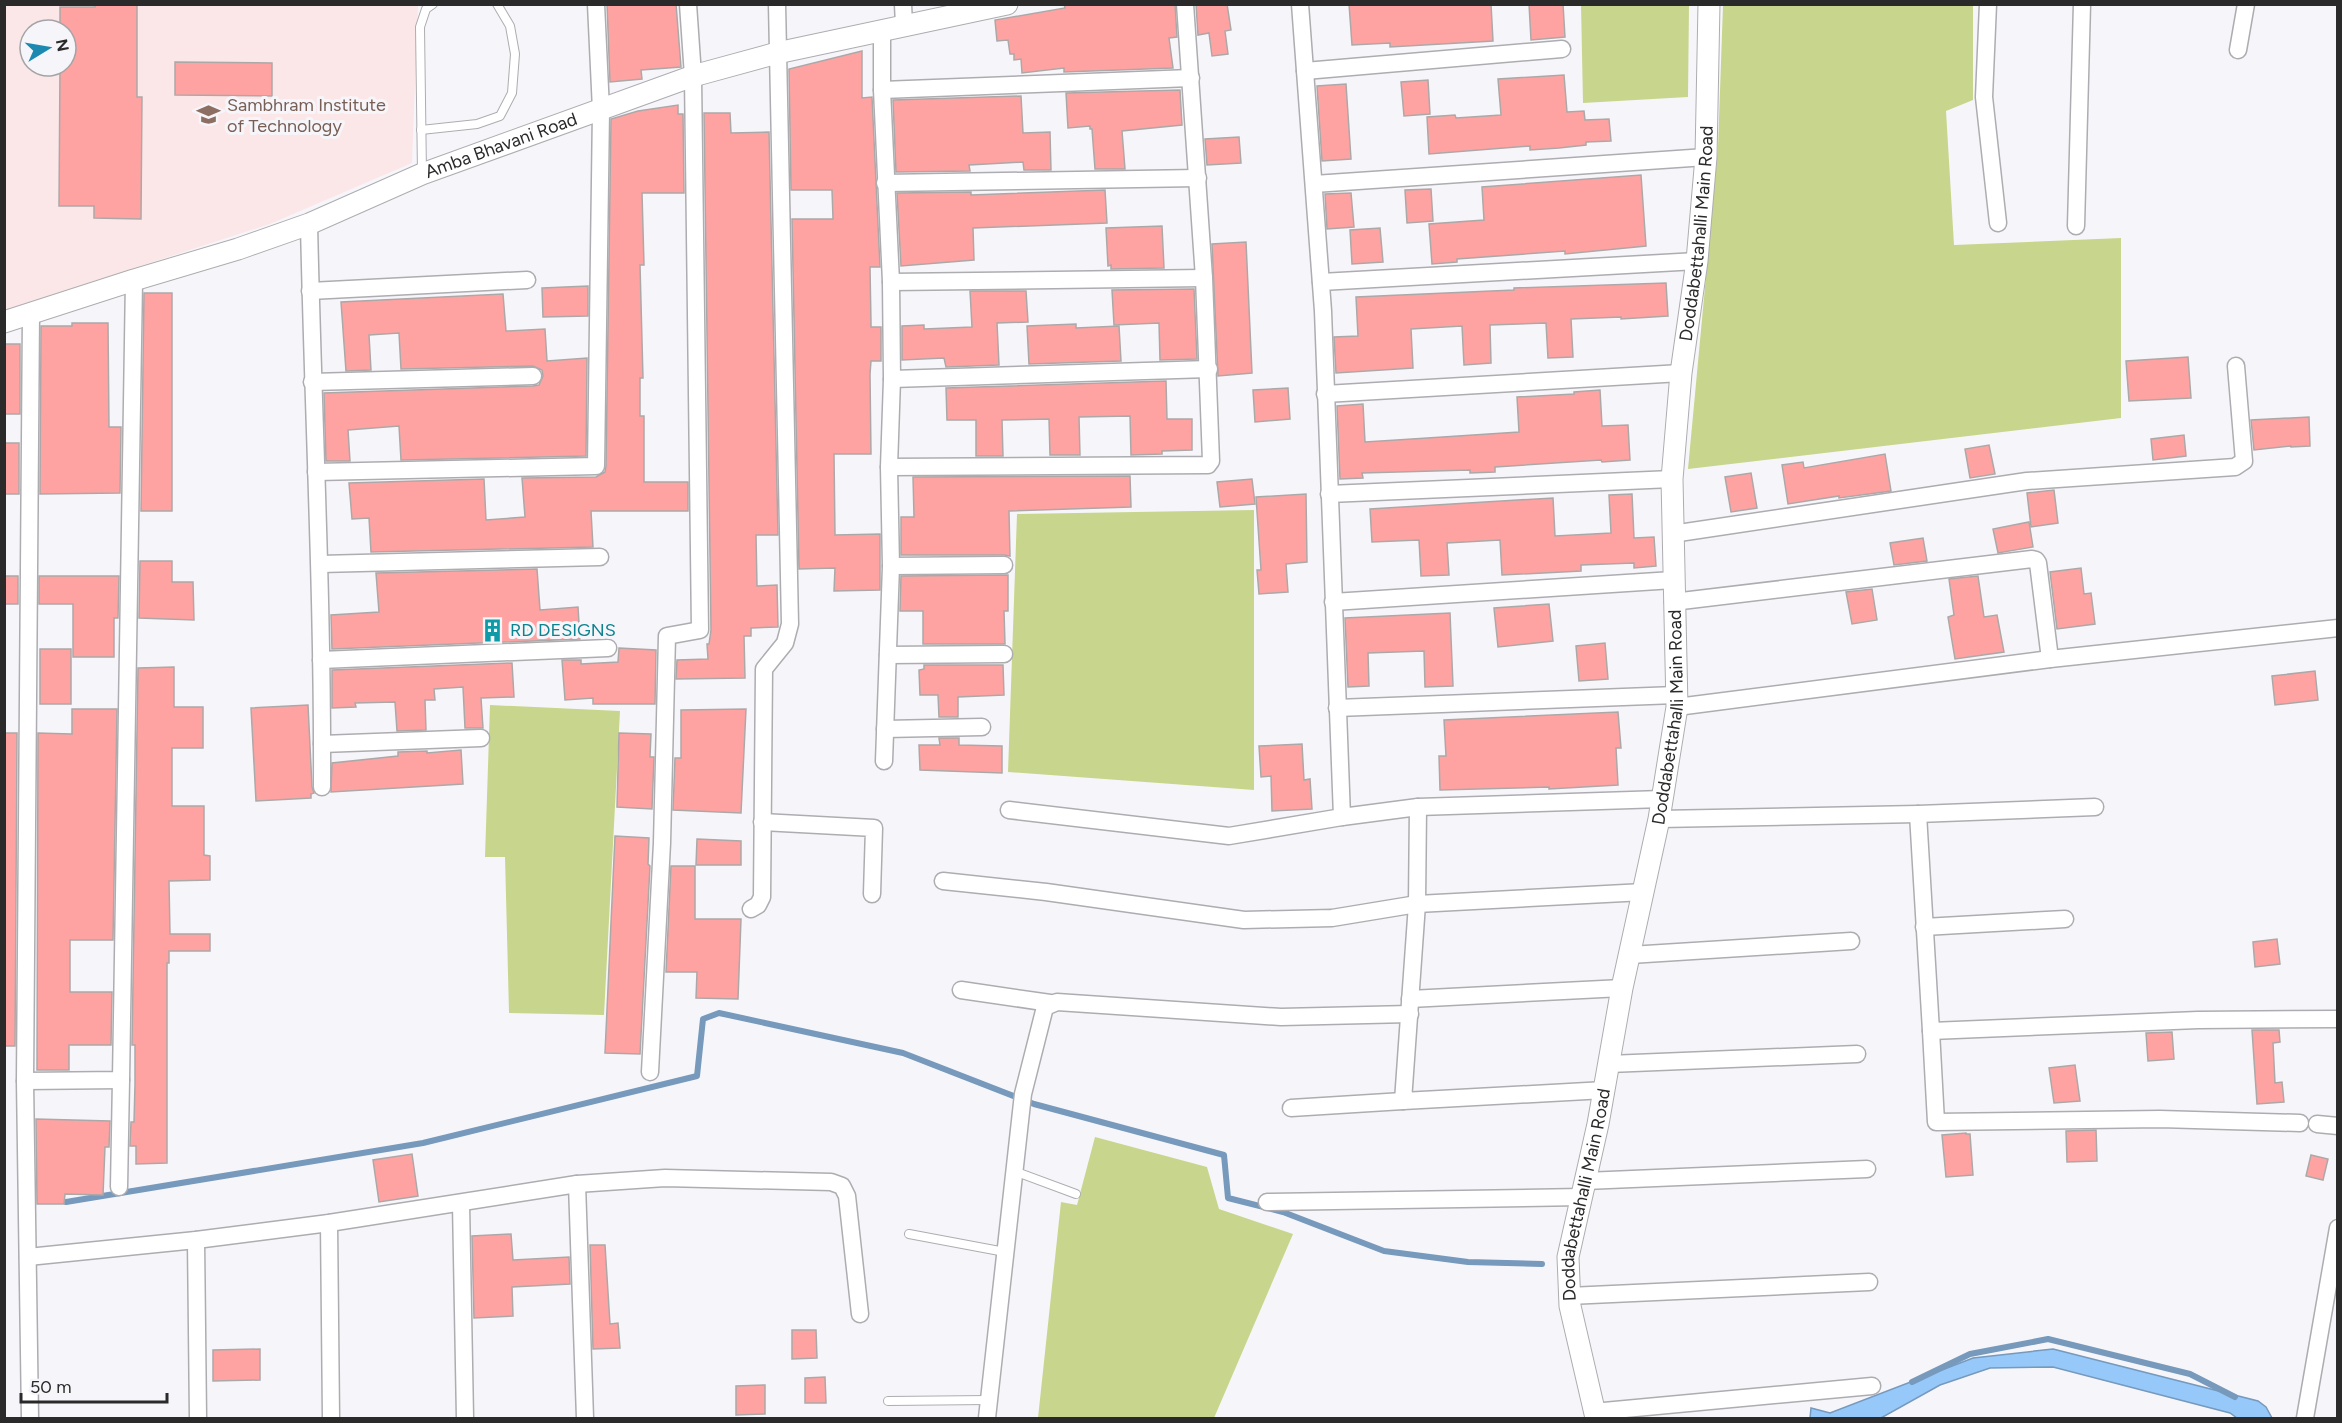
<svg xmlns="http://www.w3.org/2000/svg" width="2342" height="1423" viewBox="0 0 2342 1423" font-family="Figtree,sans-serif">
  <rect width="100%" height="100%" fill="#f6f6fa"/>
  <!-- education -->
  <path fill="#fce7e8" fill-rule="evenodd" d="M4,5H418L412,163L270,224L5,310ZM30,30H66V66H30Z"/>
  <!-- green -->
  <g fill="#c8d58d">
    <polygon points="1581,5 1689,5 1688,97 1583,103"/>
    <polygon points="1723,5 1973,5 1973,100 1946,111 1954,245 2121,238 2121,418 1688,469 1718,148"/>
    <polygon points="1254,510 1254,790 1008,772 1017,514"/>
    <polygon points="490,705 620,711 604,1015 509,1013 505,857 485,857"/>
    <polygon points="1095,1137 1207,1167 1219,1209 1293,1234 1214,1418 1038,1418 1061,1202 1077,1205"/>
  </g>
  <!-- water -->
  <polygon fill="#96c8fa" stroke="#7699bc" stroke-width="1.5" points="2053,1349 2258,1401 2266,1407 2272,1418 2237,1418 2230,1413 2053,1367 1990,1368 1940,1385 1881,1418 1810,1418 1811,1408 1830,1413 1973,1358"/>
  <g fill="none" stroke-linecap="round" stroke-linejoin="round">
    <!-- stream -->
    <g stroke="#7699bc" stroke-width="6">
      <polyline points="66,1202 423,1143 697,1076 703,1019 719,1013 903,1053 1034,1104 1224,1155 1228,1198 1283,1212 1384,1251 1468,1262 1542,1264"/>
      <polyline points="1912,1382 1970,1354 2048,1339 2190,1374 2235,1397"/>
    </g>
  </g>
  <!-- building -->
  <g fill="#ffa3a2" stroke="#ada8a8" stroke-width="1.5">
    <polygon points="95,4 137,4 137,97 142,97 141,219 94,218 94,206 59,206 60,66 66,66 66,30 60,30 60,7 95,7"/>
    <polygon points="607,4 676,4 681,67 641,70 642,79 610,82"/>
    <polygon points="1064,4 1175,4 1177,37 1169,38 1173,68 1064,72 1064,68 1022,73 1021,59 1014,60 1014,54 1010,54 1008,40 997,41 995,20 1065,8"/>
    <polygon points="1196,4 1227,4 1231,30 1225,31 1228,54 1212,56 1209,33 1198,35"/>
    <polygon points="1349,4 1491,4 1493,41 1390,47 1390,43 1352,45"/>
    <polygon points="1529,4 1563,4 1565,37 1531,40"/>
    <polygon points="862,51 862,98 872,97 880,267 870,267 871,323 871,327 881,327 881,361 871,361 870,374 871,454 834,454 835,535 880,534 880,590 834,591 835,568 799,569 792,219 833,219 832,190 791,190 789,69"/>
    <polygon points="175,62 272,63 272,96 175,95"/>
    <polygon points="1564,75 1567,112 1584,111 1585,120 1609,119 1611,141 1586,142 1586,145 1559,148 1530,150 1530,146 1429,154 1427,117 1455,115 1456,118 1501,115 1498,79"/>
    <polygon points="1428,80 1430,114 1404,116 1401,82"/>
    <polygon points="1346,84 1351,159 1322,161 1317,86"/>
    <polygon points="1180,90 1182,125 1122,131 1125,169 1095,169 1092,129 1090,129 1090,126 1068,128 1066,93"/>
    <polygon points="1021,96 1023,133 1050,132 1051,170 1024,170 1023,162 969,165 970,171 896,172 893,100"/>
    <polygon points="678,105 678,114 683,114 684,193 642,193 644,265 640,265 643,378 640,378 640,416 644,416 644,482 688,482 688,511 591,511 593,547 371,552 369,518 352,519 349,483 484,479 486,520 525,517 522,478 596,477 605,472 606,466 611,119 638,111"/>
    <polygon points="704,113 730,113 731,133 769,132 778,535 756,535 757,586 777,585 778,627 751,628 751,636 744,636 745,678 676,679 677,660 708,659 707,644 709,644 711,630"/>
    <polygon points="1239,137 1241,163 1207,165 1205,139"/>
    <polygon points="1641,175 1646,246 1565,254 1565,251 1457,259 1457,262 1432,264 1429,224 1484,220 1482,187"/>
    <polygon points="1431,189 1433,221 1407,223 1405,190"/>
    <polygon points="1105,190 1107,223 973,228 974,260 901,266 897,193 971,192 971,195"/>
    <polygon points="1351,193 1354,227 1327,229 1325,194"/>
    <polygon points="1162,226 1164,268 1111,269 1111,265 1108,266 1106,228"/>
    <polygon points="1380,228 1383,262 1352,264 1350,230"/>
    <polygon points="1246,242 1252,373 1218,376 1212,244"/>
    <polygon points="1666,283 1668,316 1621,319 1621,317 1571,319 1573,357 1548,358 1546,323 1490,325 1491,363 1464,365 1462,326 1411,329 1413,368 1336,373 1334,337 1358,336 1356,297 1514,290 1514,288"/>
    <polygon points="588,286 588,316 543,317 542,288"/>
    <polygon points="1194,289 1197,359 1160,360 1159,323 1114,325 1112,290"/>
    <polygon points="970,291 1026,291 1028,322 997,323 999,365 946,367 944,358 902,360 902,326 924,325 924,329 972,327"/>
    <polygon points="144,293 172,293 172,511 141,511"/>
    <polygon points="503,294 506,331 545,329 547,361 587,358 586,456 401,460 399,426 348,430 350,461 326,461 324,393 533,386 539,385 543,376 542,370 533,366 401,369 399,333 369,335 371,370 346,371 341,302"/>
    <polygon points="72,323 108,323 109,427 121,427 120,493 40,494 41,326 72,326"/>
    <polygon points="1076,324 1076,328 1119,326 1121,361 1029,364 1027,326"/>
    <rect x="4" y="344" width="16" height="70"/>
    <polygon points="2188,357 2191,398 2129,401 2126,361"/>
    <polygon points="1166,381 1167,419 1192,419 1192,450 1162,451 1162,454 1131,455 1130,416 1079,417 1080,455 1050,455 1049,419 1002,420 1003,456 976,456 976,420 947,420 946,388"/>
    <polygon points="1288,388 1290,419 1255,422 1253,390"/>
    <polygon points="1600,390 1602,426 1628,425 1630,460 1602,462 1601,460 1495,467 1495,472 1470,473 1470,470 1362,473 1363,478 1340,479 1337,406 1363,404 1365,442 1412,439 1519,432 1517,397 1574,394 1574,392"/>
    <polygon points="2309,417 2310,446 2291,447 2291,446 2254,450 2251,420"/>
    <polygon points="2184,435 2186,456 2153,460 2151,439"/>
    <rect x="4" y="443" width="15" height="51"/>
    <polygon points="1989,445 1995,474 1970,478 1965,449"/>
    <polygon points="1885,454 1891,491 1839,498 1839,496 1788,504 1782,465 1803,462 1804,468"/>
    <polygon points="1751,473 1757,508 1731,512 1725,477"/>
    <polygon points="1130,476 1131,507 1009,511 1010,556 1004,555 901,555 901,517 914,517 913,477"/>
    <polygon points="1252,479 1255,504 1220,507 1217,482"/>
    <polygon points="2054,490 2058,523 2031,527 2027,493"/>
    <polygon points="1306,494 1307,562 1286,564 1288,592 1259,594 1257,570 1261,570 1256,497"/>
    <polygon points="1632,494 1634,538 1654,537 1656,566 1634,568 1634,563 1581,565 1581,571 1502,575 1500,540 1447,543 1449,575 1421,576 1419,540 1372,542 1370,509 1553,498 1555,536 1611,533 1609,495"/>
    <polygon points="2029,522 2033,547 1998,553 1993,529"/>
    <polygon points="1923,538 1927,561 1894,565 1890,543"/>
    <polygon points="140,561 172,561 172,582 193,582 194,620 139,618"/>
    <polygon points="2081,568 2084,594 2091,593 2095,624 2057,629 2050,572"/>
    <polygon points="537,569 540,610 578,607 580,639 332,649 331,615 379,612 376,573"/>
    <polygon points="1008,575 1008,611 1004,611 1005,644 923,644 923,611 900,611 901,576"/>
    <rect x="4" y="576" width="14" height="28"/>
    <polygon points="39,576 119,576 118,618 114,618 114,657 73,657 73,604 39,604"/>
    <polygon points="1978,576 1984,617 1997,615 2004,652 1955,659 1948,617 1954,615 1949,579"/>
    <polygon points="1872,589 1877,620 1852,624 1846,592"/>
    <polygon points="1549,604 1553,641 1498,647 1494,608"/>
    <polygon points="1450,613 1453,686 1425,687 1424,651 1368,653 1369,686 1348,687 1345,618"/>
    <polygon points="1605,643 1608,679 1579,681 1576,646"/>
    <polygon points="619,648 656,650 655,704 593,704 593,698 565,700 562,660 581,660 581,664 618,662"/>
    <rect x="40" y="649" width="31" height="55"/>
    <polygon points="512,663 514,697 481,698 483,728 465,728 463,687 434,689 435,700 425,700 426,730 397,731 395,702 355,703 356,707 332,708 332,670"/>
    <polygon points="924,665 1003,665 1004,695 958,697 958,717 939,717 938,695 920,695 919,670 924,669"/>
    <polygon points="174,667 174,707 203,707 203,748 172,748 172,806 204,806 204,855 210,856 210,880 169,881 170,934 210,934 210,951 169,951 169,963 167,963 167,1163 136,1164 136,1146 130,1146 131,1122 134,1122 135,1084 135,1045 132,1045 138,668"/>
    <polygon points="2315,671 2318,700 2275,705 2272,676"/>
    <polygon points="308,705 312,787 314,793 311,794 311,798 256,801 251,708"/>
    <polygon points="72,709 117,709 113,940 70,940 70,992 112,992 111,1045 69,1045 69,1070 37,1070 38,733 72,734"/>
    <polygon points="746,709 741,813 673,810 675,758 681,758 681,710"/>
    <polygon points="1618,712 1621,748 1616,748 1618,785 1549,789 1549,787 1440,790 1439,756 1446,756 1444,720"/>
    <polygon points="4,733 17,733 15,1046 4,1046"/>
    <polygon points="619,733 651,734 650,757 654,757 652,809 617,807"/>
    <polygon points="939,738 959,738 959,745 1002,746 1002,773 920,770 919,745 940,745"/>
    <polygon points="1302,744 1304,780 1310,779 1312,809 1272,811 1271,776 1261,777 1259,746"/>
    <polygon points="461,750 463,784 331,792 332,763 398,756 398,752 427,751 427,753"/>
    <polygon points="615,836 649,838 648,864 650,866 640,1054 605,1053"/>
    <polygon points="697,839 741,841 741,865 696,865"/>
    <polygon points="671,866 695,866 695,919 741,919 738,999 696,998 697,972 666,972"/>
    <polygon points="2277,939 2280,964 2255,967 2253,942"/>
    <polygon points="2252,1030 2279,1030 2280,1042 2273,1043 2275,1083 2282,1082 2284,1102 2257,1104"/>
    <polygon points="2172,1032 2174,1059 2148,1061 2146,1033"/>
    <polygon points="2075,1065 2080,1101 2054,1103 2049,1068"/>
    <polygon points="36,1119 110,1121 109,1147 105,1147 103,1195 65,1194 64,1204 37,1204"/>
    <polygon points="2096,1130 2097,1161 2067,1162 2066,1131"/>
    <polygon points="1966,1133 1966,1134 1970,1134 1973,1175 1946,1177 1942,1135"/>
    <polygon points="412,1154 418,1196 379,1202 373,1160"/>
    <polygon points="2311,1155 2328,1159 2323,1180 2306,1176"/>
    <polygon points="511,1234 513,1260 569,1257 570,1284 512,1287 513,1316 474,1318 472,1236"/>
    <polygon points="590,1245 605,1245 610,1324 618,1323 620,1348 593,1349"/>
    <polygon points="792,1330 816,1330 817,1358 792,1359"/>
    <polygon points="260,1349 260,1380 213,1381 213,1350"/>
    <polygon points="825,1377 826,1403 805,1403 805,1378"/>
    <polygon points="765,1385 765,1414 736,1415 736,1386"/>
  </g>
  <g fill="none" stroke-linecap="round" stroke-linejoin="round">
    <defs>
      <g id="service">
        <polyline points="421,130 477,124 500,116 512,93 515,54 510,26 497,4"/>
        <polyline points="422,174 420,27 426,9 433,4"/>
        <polyline points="1014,1171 1076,1194"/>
        <polyline points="909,1234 1005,1252"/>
        <polyline points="888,1401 989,1400"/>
      </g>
      <g id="minor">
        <polyline points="903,4 904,25"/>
        <polyline points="1300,4 1323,311 1342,817 1418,807 1662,799"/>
        <polyline points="1988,4 1984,97 1998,223"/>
        <polyline points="882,30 882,90 891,282 892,379 889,467 891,566 884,761"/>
        <polyline points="2238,50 2246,4"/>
        <polyline points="1305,71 1562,49"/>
        <polyline points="882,90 1191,78"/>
        <polyline points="885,183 1198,178"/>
        <polyline points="1314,184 1706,157"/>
        <path d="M309,224C313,412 323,599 322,787"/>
        <polyline points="2076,226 2082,4"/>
        <polyline points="891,282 1204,278"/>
        <polyline points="1321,282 1697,261"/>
        <polyline points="310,291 527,280"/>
        <polyline points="892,379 1209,369"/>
        <polyline points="312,382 533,376"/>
        <polyline points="1325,394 1681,373"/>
        <polyline points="889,467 1208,465 1211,461 1204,278 1185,4"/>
        <polyline points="316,472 596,466 601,110 596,4"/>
        <polyline points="1329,494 1672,479"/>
        <polyline points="1672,534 2027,481 2235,467 2244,461 2236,366"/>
        <polyline points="320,564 600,557"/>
        <polyline points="891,566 1004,565"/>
        <polyline points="1333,602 1673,580"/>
        <polyline points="1673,602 2032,559 2036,560 2038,563 2050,659"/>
        <polyline points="888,655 1004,654"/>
        <polyline points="321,660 608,648"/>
        <polyline points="1677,707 2050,659 2338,628"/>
        <polyline points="1337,708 1676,695"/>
        <polyline points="885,729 982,727"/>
        <polyline points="322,744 481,738"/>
        <polyline points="1418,807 1417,904 1403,1101 1605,1090"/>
        <polyline points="1009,810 1229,836 1342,817"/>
        <polyline points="1918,814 1931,1031 2198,1020 2338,1019"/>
        <polyline points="1659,819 1918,814 2095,807"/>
        <polyline points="762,822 874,828 872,894"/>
        <polyline points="943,881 1046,892 1244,920 1332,918 1417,904 1644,892"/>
        <polyline points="751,909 758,905 762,897 764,669 785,643 790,624 777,4"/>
        <polyline points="1924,927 2065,919"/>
        <polyline points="1630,955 1851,941"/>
        <polyline points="961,990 1050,1003"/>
        <polyline points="1410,999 1622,988"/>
        <polyline points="1931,1031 1936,1122 2160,1119 2300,1123"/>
        <polyline points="1609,1064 1857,1054"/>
        <polyline points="650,1072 662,843 667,636 700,630 693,76 688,4"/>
        <polyline points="25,1081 121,1080 134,280"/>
        <polyline points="1291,1108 1403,1101"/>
        <polyline points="2317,1124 2338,1126"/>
        <polyline points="1585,1181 1867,1169"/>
        <polyline points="577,1184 585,1418"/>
        <polyline points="119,1187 121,1080"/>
        <polyline points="1267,1202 1582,1197"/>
        <polyline points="461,1203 465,1418"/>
        <polyline points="329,1223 331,1418"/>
        <polyline points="196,1240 198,1418"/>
        <polyline points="28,1257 196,1240 329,1223 577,1184 665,1178 831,1182 842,1186 847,1196 860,1314"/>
        <polyline points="1569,1296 1869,1282"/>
        <polyline points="1593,1412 1872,1386"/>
        <polyline points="30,1418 25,1081 31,313"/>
        <polyline points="987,1418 1023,1094 1045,1007 1057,1002 1281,1017 1410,1014"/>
        <polyline points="2305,1418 2338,1228"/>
      </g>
      <g id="tertiary">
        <path id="s1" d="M4,322L134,280L238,249L309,224L422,174L693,76L777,53L1007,4"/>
        <path id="s2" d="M1596,1418L1570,1306L1568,1257L1598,1124L1622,988L1659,819L1677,707L1672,479L1681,373L1697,261L1706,157L1709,4"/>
      </g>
    </defs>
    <!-- service casing -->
    <use href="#service" stroke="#adadb1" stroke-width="10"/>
    <!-- minor casing -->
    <use href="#minor" stroke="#adadb1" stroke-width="19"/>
    <!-- tertiary casing -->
    <use href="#tertiary" stroke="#adadb1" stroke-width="23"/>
    <!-- service -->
    <use href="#service" stroke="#fff" stroke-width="8"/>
    <!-- minor -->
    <use href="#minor" stroke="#fff" stroke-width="16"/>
    <!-- tertiary -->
    <use href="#tertiary" stroke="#fff" stroke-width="21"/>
  </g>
  <!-- icons -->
  <defs>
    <symbol id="university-bare" viewBox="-9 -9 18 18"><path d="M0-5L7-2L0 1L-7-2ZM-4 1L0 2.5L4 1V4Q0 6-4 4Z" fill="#8d6e63" stroke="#f6f6fa" stroke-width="2.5" paint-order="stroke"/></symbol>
    <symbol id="building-bare" viewBox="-9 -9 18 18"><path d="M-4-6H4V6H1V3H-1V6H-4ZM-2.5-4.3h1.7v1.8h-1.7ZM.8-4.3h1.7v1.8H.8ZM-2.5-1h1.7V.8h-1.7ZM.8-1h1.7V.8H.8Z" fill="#0f9aa8" stroke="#f6f6fa" stroke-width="2.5" paint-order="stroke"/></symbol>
  </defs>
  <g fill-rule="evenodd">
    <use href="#university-bare" x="192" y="98" width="33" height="33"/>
    <use href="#building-bare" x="476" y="614" width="33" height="33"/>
  </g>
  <g text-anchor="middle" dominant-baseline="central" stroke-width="6" stroke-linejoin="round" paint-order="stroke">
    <!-- education labels -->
    <g font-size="18" fill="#785e54" stroke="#f6f6fa" text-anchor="start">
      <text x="227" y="105">Sambhram Institute<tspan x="227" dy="21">of Technology</tspan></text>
    </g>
    <!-- street labels -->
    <g font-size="18" fill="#2a2a2b" stroke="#f6f6fa">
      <text stroke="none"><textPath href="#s1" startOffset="528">Amba Bhavani Road</textPath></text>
      <text stroke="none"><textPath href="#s2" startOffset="1200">Doddabettahalli Main Road</textPath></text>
      <text stroke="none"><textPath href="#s2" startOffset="714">Doddabettahalli Main Road</textPath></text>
      <text stroke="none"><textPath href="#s2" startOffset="228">Doddabettahalli Main Road</textPath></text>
    </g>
    <!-- culture labels -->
    <g font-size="18" fill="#0d838f" stroke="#f6f6fa" text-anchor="start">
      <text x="510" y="630">RD DESIGNS</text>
    </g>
  </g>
  <!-- border -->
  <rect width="2342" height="1423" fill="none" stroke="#2a2a2b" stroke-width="12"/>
  <!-- north arrow -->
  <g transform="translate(48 48) rotate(79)"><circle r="28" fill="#f6f6fa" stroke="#a4a4a7" stroke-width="1.5"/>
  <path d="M0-4.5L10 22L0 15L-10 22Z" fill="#1c89b0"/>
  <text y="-9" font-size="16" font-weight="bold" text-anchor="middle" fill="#2a2a2b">N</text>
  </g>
  <!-- scale -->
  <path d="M21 1393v9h146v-9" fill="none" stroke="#2a2a2b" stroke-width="3"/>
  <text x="30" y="1393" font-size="18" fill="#2a2a2b" stroke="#f6f6fa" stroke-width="4.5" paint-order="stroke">50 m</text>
</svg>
